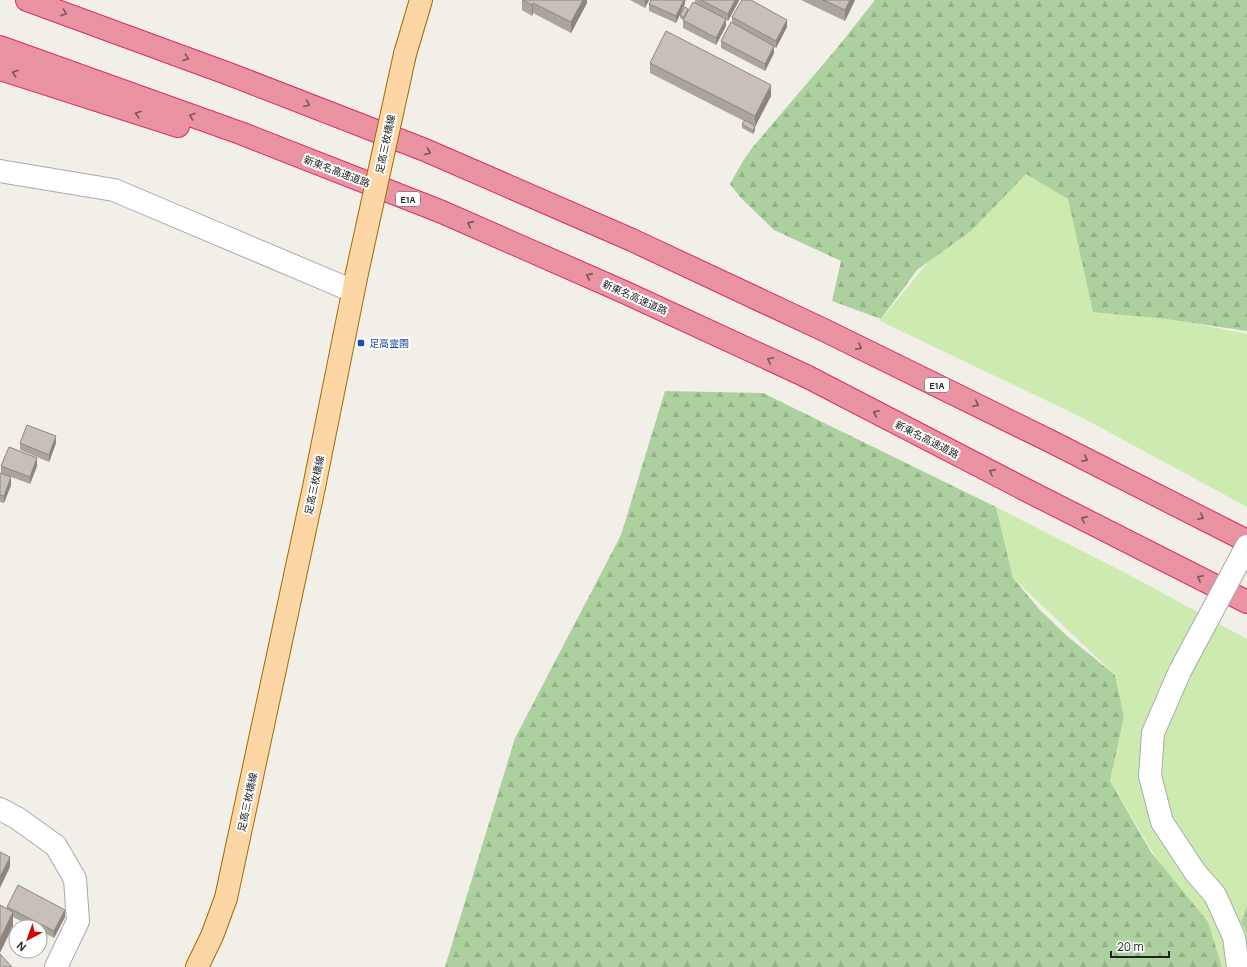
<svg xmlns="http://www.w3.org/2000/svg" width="1247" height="967" viewBox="0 0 1247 967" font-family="Manrope,'Noto Sans JP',sans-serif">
  <defs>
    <pattern id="forest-firs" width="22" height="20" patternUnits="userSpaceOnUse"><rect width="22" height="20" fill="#add19e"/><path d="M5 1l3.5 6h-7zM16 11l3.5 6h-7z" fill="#95b388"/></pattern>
  </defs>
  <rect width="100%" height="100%" fill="#f2efe9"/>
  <!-- grass -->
  <g fill="#cdebb0">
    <polygon points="1026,174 1066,187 1184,321 1247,334 1247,507 1083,418 880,321 927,263"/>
    <polygon points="996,507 1135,578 1247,639 1247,905 1241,922 1247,933 1247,967 1222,967 1213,938 1157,859 1110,781 1124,717 1115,675 1013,578"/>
  </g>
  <!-- forest -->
  <g fill="url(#forest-firs)">
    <polygon points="875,0 1247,0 1247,331 1167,319 1093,312 1068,199 1026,174 971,231 917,270 881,319 832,301 841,261 774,230 740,197 730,184 743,161 752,148 837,48"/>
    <polygon points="665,391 763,393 996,507 1013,578 1039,609 1067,636 1115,675 1124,717 1110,781 1151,852 1208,922 1222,967 445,967 515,738 621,535"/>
    <polygon points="1247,905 1247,933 1241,922"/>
  </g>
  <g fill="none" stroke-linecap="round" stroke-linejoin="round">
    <defs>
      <g id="minor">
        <polyline points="0,171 114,190 353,291"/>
        <polyline points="1180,671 1153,733 1150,776 1162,822 1195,872 1215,895 1234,937 1238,967"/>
        <polyline points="0,809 17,818 56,846 75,879 78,921 56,967"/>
      </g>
      <g id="major">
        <polyline points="405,54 421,0"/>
        <polyline points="197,967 212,936 226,898 314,487 357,273"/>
      </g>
      <g id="highway">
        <polyline points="27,0 229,74 425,150 632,240 824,330 1050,441 1247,541"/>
        <polyline points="0,47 243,134 442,212 624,292 806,376 1026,490 1247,602"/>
        <polyline points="0,69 178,126"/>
      </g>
    </defs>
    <!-- minor casing -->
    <use href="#minor" stroke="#a9a9a9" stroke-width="24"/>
    <!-- major casing -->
    <use href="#major" stroke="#a06b00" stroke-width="24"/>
    <!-- highway casing -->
    <use href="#highway" stroke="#dc2a67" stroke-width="24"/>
    <!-- minor -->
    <use href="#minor" stroke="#fff" stroke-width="22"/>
    <!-- major -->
    <use href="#major" stroke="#fcd6a4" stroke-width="22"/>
    <!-- highway -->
    <use href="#highway" stroke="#e892a2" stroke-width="22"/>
    <defs>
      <polyline id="minor-bridge" points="1180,671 1247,546"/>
      <polyline id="major-bridge" points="357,273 405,54"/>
    </defs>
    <!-- minor-bridge casing -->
    <use href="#minor-bridge" stroke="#a9a9a9" stroke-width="24" stroke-linecap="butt"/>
    <!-- major-bridge casing -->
    <use href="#major-bridge" stroke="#a06b00" stroke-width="24" stroke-linecap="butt"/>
    <!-- minor-bridge -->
    <use href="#minor-bridge" stroke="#fff" stroke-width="22"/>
    <!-- major-bridge -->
    <use href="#major-bridge" stroke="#fcd6a4" stroke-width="22"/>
  </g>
  <!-- wall -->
  <g fill="#aba49e">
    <polygon points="522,0 587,0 587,3 571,33 533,13 532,16 522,10"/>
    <polygon points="630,0 649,0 645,8"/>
    <polygon points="651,0 687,0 686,1 685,0 685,4 676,23 649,11 649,4"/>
    <polygon points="695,0 739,0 728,21 726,20 726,26 716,45 683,28 683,20 680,18 680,15 688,11 695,3"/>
    <polygon points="801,0 855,0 845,21"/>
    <polygon points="732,17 787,27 776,48 774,47 774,53 765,71 721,48 721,41 732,23"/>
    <polygon points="650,63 771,96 755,126 755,130 753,134 742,128 742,124 744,121 650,73"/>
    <polygon points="20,443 56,443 49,462 20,450"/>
    <polygon points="1,466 37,466 30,484 1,473"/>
    <polygon points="0,473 11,485 4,503 0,502"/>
    <polygon points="7,907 65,917 54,938 40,931 40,927 33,927 13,917 13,926 7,909"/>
  </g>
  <!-- shaded-wall -->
  <g fill="#8b8681">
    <polygon points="583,0 587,0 587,3 571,33 571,22"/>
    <polygon points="645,0 649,0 645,8"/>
    <polygon points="684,0 685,0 685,4 676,23 676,16"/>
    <polygon points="735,0 739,0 739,1 728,21 728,14"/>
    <polygon points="850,0 855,0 845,21 845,10"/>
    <polygon points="533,3 533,13 532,16 532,5"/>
    <polygon points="726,19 726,26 716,45 716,38"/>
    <polygon points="787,20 787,27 776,48 776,41"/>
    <polygon points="774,46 774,53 765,71 765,64"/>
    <polygon points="771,85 771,96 755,127 755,116"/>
    <polygon points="755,126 755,130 753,134 753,131"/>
    <polygon points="56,436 56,443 49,462 49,455"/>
    <polygon points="37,458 37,466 30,484 30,477"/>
    <polygon points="11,477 11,485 4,503 4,496"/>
    <polygon points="10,857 10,867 0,888 0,877"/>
    <polygon points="65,910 65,917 54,938 54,931"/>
    <polygon points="13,912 13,926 0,953 0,939"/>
  </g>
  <!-- building -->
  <g fill="#c7bfb8" stroke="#8b8681">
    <polygon points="523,0 583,0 571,22 533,3 532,5"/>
    <polygon points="651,0 684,0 676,16 649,4"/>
    <polygon points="701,0 735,0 728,14"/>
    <polygon points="742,0 751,0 787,20 776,41 732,17"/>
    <polygon points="823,0 850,0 845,10"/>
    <polygon points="693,2 726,19 716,38 683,20"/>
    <polygon points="685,7 688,9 684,17 680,15"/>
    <polygon points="731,22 774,46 765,64 721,41"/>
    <polygon points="666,31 771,85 755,116 650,63"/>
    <polygon points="745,120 755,126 753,131 742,124"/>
    <polygon points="27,425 56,436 49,455 20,443"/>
    <polygon points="9,447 37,458 30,477 1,466"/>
    <polygon points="0,473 11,477 4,496 0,495"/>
    <polygon points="0,852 10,857 0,877"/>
    <polygon points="18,885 65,910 54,931 7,907"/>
    <polygon points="0,905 13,912 0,939"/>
    <polygon points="0,954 12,967 0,967"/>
  </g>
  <!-- one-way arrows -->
  <defs><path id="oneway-chevron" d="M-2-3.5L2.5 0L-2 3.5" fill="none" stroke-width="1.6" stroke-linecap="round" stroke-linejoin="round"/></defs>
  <g stroke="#7b545c">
    <use href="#oneway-chevron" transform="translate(64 13) rotate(20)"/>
    <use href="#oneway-chevron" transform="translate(186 58) rotate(20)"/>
    <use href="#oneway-chevron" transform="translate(15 73) rotate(-162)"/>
    <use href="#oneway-chevron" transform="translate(307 104) rotate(21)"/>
    <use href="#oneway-chevron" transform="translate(138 114) rotate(-162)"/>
    <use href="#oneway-chevron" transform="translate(192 116) rotate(-160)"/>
    <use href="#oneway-chevron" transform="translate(428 152) rotate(23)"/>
    <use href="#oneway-chevron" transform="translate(470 224) rotate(-156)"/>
    <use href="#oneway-chevron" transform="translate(589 276) rotate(-156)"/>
    <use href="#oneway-chevron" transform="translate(859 347) rotate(26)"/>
    <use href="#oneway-chevron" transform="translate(770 360) rotate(-155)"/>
    <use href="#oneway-chevron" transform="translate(976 404) rotate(26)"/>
    <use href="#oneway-chevron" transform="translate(876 413) rotate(-153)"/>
    <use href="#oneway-chevron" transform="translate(1085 459) rotate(27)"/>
    <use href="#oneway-chevron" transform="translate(992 472) rotate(-153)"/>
    <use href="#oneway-chevron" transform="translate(1201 517) rotate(27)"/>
    <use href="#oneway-chevron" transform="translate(1084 519) rotate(-153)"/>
    <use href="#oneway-chevron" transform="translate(1200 578) rotate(-153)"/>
  </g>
  <!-- markers -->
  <rect fill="#1a4fb4" stroke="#fff" stroke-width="1.5" x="357" y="339" width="8" height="8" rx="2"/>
  <g text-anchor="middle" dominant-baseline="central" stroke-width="4" stroke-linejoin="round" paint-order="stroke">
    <!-- shield labels -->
    <g fill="#fff" stroke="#646464" stroke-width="1">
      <rect x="396" y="192" width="24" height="14" rx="3"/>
      <rect x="925" y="378" width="24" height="14" rx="3"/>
    </g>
    <g font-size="9" font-weight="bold" fill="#222">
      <text x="408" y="199">E1A</text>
      <text x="937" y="385">E1A</text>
    </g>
    <!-- street labels -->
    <g font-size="10" fill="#222" stroke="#fff">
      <text transform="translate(385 144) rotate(-78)">足高三枚橋線</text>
      <text transform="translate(337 171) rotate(21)">新東名高速道路</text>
      <text transform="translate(635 297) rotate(24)">新東名高速道路</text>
      <text transform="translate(927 439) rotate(27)">新東名高速道路</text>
      <text transform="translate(314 485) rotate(-78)">足高三枚橋線</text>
      <text transform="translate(247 802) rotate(-78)">足高三枚橋線</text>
    </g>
    <!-- transit labels -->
    <g font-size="10" fill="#164399" stroke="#fff" text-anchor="start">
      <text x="369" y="343">足高霊園</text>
    </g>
  </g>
  <!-- north arrow -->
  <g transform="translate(28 939) rotate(221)"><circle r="19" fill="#ffffff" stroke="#a7a7a7"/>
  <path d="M0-3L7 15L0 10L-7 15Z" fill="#d40000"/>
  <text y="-6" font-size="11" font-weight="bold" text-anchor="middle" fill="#222222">N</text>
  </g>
  <!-- scale -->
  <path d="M1111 951v6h58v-6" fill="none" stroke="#222222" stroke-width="2"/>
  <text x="1117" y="951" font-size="12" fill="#222222" stroke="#ffffff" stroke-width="3" paint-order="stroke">20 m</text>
</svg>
